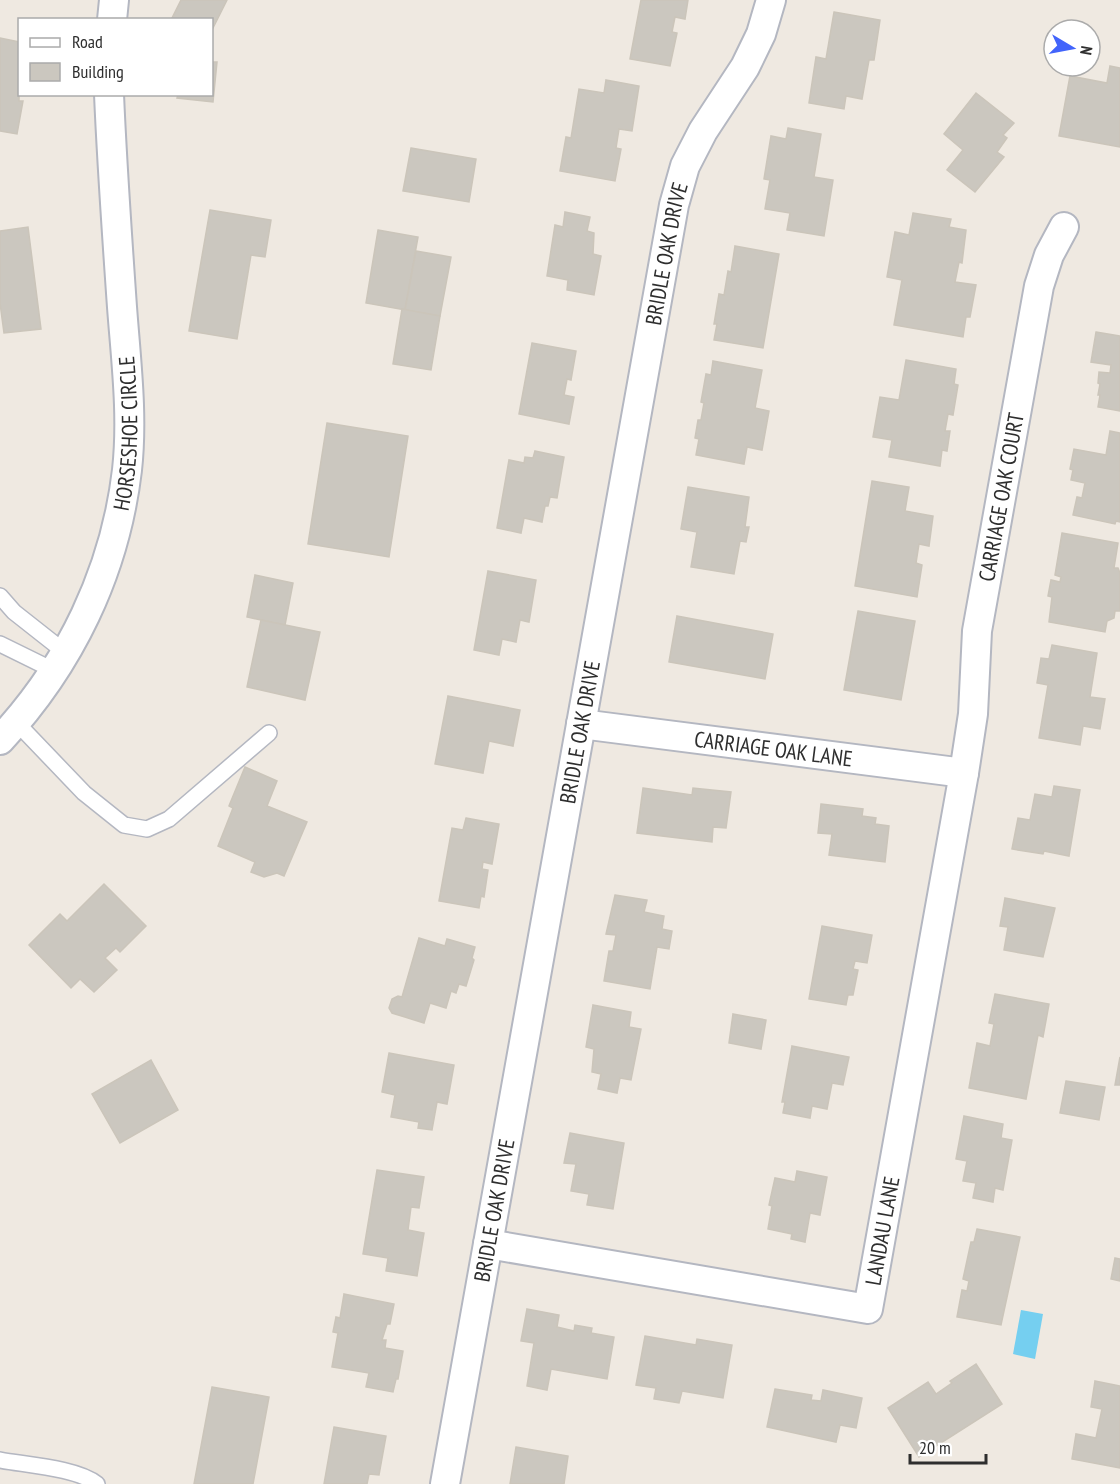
<svg xmlns="http://www.w3.org/2000/svg" width="1120" height="1484" viewBox="0 0 1120 1484" font-family="'PT Sans Narrow',sans-serif">
  <rect width="100%" height="100%" fill="#efe9e1"/>
  <!-- water -->
  <polygon fill="#75cff0" points="1021,1310 1043,1314 1035,1359 1013,1354"/>
  <!-- building -->
  <g fill="#cbc7bf" stroke="#cbc5ba" stroke-width="1.5">
    <polygon points="181,0 227,0 212,30 212,20 171,20"/>
    <polygon points="641,0 688,0 685,19 675,17 672,32 677,33 670,66 630,59"/>
    <polygon points="834,12 880,20 874,60 869,60 862,99 846,96 844,109 809,103 816,57 826,59"/>
    <polygon points="0,38 20,42 19,101 23,101 17,134 0,131"/>
    <polygon points="212,62 217,62 213,102 177,98 178,94 212,94"/>
    <polygon points="1110,66 1120,68 1120,147 1059,136 1070,76 1107,83"/>
    <polygon points="606,80 639,86 632,131 619,129 616,148 621,149 615,181 560,171 566,137 571,138 579,89 604,93"/>
    <polygon points="976,93 1014,123 1003,135 1007,138 997,152 1004,157 975,192 947,170 963,150 944,134"/>
    <polygon points="788,128 821,134 814,177 833,180 824,236 787,230 790,213 765,209 770,180 764,179 771,136 786,139"/>
    <polygon points="411,148 476,159 469,202 403,191"/>
    <polygon points="210,210 271,220 265,257 251,255 237,339 189,331"/>
    <polygon points="565,212 590,217 587,231 594,233 593,254 601,256 594,295 567,290 568,280 547,276 555,225 563,227"/>
    <polygon points="913,213 951,219 949,227 966,230 962,263 959,262 955,282 976,285 970,317 966,317 963,337 894,325 902,280 887,277 895,232 909,235"/>
    <polygon points="28,227 41,329 4,333 0,303 0,231"/>
    <polygon points="378,230 418,237 405,310 366,303"/>
    <polygon points="735,246 779,254 763,348 714,340 717,324 714,324 719,294 724,295 728,271 731,272"/>
    <polygon points="416,251 451,257 440,316 405,310"/>
    <polygon points="402,309 440,316 431,370 393,364"/>
    <polygon points="1096,332 1120,336 1120,411 1098,407 1100,395 1098,395 1100,384 1098,383 1099,372 1110,373 1111,365 1091,362"/>
    <polygon points="532,343 576,351 571,380 567,379 564,395 574,397 569,424 519,414"/>
    <polygon points="906,360 956,369 954,384 958,385 953,415 948,414 945,431 950,431 947,451 942,450 940,466 889,457 892,440 873,437 880,397 899,400"/>
    <polygon points="713,361 762,370 755,408 769,411 762,450 747,447 744,464 696,455 699,439 695,438 698,420 701,420 704,403 701,402 706,374 711,375"/>
    <polygon points="327,423 408,436 389,557 308,544"/>
    <polygon points="1110,431 1120,433 1120,522 1116,521 1115,524 1073,515 1077,497 1082,498 1085,483 1071,480 1073,470 1070,469 1074,449 1106,455"/>
    <polygon points="535,451 564,457 557,498 550,497 548,506 545,506 542,522 524,518 521,533 497,528 509,460 524,463 525,457 533,458"/>
    <polygon points="872,481 909,487 905,511 933,516 929,546 919,544 916,563 922,565 917,597 855,586"/>
    <polygon points="688,487 749,497 745,527 749,527 746,542 740,541 734,574 691,567 697,532 681,529"/>
    <polygon points="1062,533 1118,543 1114,568 1118,568 1120,573 1120,611 1115,611 1114,618 1107,621 1105,632 1049,622 1052,597 1048,596 1051,580 1060,582 1061,577 1055,575"/>
    <polygon points="488,571 536,580 529,622 520,620 516,642 502,639 499,655 474,650"/>
    <polygon points="255,575 293,583 285,625 247,617"/>
    <polygon points="858,611 915,621 901,700 844,690"/>
    <polygon points="677,616 773,634 765,679 669,662"/>
    <polygon points="261,620 320,632 305,700 247,687"/>
    <polygon points="1052,645 1097,653 1090,697 1105,699 1100,729 1083,726 1080,745 1039,738 1048,685 1037,683 1041,658 1049,659"/>
    <polygon points="448,696 520,710 513,746 489,741 483,773 435,764"/>
    <polygon points="245,767 277,781 267,806 307,822 284,876 277,873 264,877 251,872 255,862 218,846 233,808 229,806"/>
    <polygon points="1054,786 1080,790 1069,856 1044,851 1043,854 1012,849 1018,818 1030,820 1035,794 1052,797"/>
    <polygon points="643,788 692,795 693,788 731,792 726,828 713,827 712,842 637,833"/>
    <polygon points="821,804 863,809 862,816 876,818 875,824 889,826 885,862 829,855 832,834 818,833"/>
    <polygon points="466,818 499,824 492,864 483,862 482,869 488,870 484,897 481,896 479,908 439,901 452,828 463,830"/>
    <polygon points="104,884 146,926 120,952 116,948 105,958 117,970 94,992 80,979 71,988 29,945 60,914 67,921"/>
    <polygon points="615,895 647,900 644,912 664,916 662,929 672,931 669,949 657,947 650,989 604,981 609,951 613,951 616,935 606,934"/>
    <polygon points="1005,898 1055,908 1043,957 1004,950 1008,927 1000,926"/>
    <polygon points="822,926 872,935 867,963 855,961 853,969 858,970 853,995 848,995 846,1005 809,999"/>
    <polygon points="419,938 445,946 447,939 475,947 472,958 474,960 466,986 459,984 456,993 451,991 446,1008 430,1003 424,1023 392,1013 389,1008 392,999 398,996 402,997"/>
    <polygon points="995,994 1049,1004 1043,1037 1038,1035 1026,1099 969,1088 977,1043 990,1046 994,1024 989,1023"/>
    <polygon points="593,1005 631,1012 629,1027 641,1029 631,1080 620,1078 617,1093 598,1089 601,1074 592,1072 594,1049 586,1047"/>
    <polygon points="733,1014 766,1020 761,1049 729,1043"/>
    <polygon points="792,1046 849,1057 843,1085 832,1083 827,1109 812,1106 810,1118 783,1113 785,1102 782,1102"/>
    <polygon points="389,1053 454,1065 447,1104 437,1102 432,1130 418,1128 419,1122 391,1117 395,1095 382,1092"/>
    <polygon points="1120,1057 1120,1085 1115,1085"/>
    <polygon points="151,1060 178,1110 120,1143 92,1094"/>
    <polygon points="1066,1081 1105,1087 1099,1120 1060,1113"/>
    <polygon points="964,1116 1003,1124 1001,1138 1012,1140 1003,1190 995,1188 993,1202 973,1198 976,1183 963,1181 967,1161 956,1159"/>
    <polygon points="570,1133 624,1143 613,1209 587,1205 589,1194 571,1191 576,1164 564,1163"/>
    <polygon points="377,1170 424,1177 419,1208 411,1207 408,1230 424,1233 417,1276 386,1271 388,1258 363,1254"/>
    <polygon points="797,1171 827,1177 820,1215 810,1213 805,1242 791,1239 792,1234 768,1229 772,1206 769,1205 775,1178 795,1182"/>
    <polygon points="977,1229 1020,1237 1001,1325 957,1317 962,1290 967,1291 969,1281 963,1279 971,1242 974,1242"/>
    <polygon points="1115,1258 1120,1259 1120,1281 1111,1279"/>
    <polygon points="344,1294 394,1304 390,1324 387,1324 382,1340 386,1340 385,1348 403,1351 398,1379 396,1379 393,1392 366,1387 369,1373 332,1367 338,1333 333,1332 336,1317 340,1318"/>
    <polygon points="527,1309 559,1315 557,1327 574,1331 575,1325 592,1328 591,1333 614,1337 607,1379 551,1369 547,1390 527,1386 534,1343 521,1341"/>
    <polygon points="645,1336 696,1345 697,1339 732,1345 723,1398 682,1391 679,1403 654,1399 656,1388 636,1385"/>
    <polygon points="976,1364 1002,1404 919,1457 888,1408 928,1382 936,1394 952,1383 950,1381"/>
    <polygon points="1095,1381 1120,1386 1120,1468 1072,1459 1076,1434 1096,1438 1102,1409 1091,1407"/>
    <polygon points="212,1387 269,1397 253,1484 194,1484"/>
    <polygon points="775,1389 812,1395 811,1400 821,1401 823,1390 862,1398 856,1428 840,1425 836,1442 767,1427"/>
    <polygon points="334,1427 386,1436 379,1475 369,1474 367,1484 324,1484"/>
    <polygon points="516,1447 568,1456 564,1484 510,1484"/>
  </g>
  <g fill="none" stroke-linecap="round" stroke-linejoin="round">
    <defs>
      <g id="service">
        <polyline points="0,596 14,612 66,653"/>
        <polyline points="0,644 55,671"/>
        <polyline points="16,722 84,793 124,825 147,829 169,819 269,733"/>
        <path d="M0,1460C27,1465 77,1468 97,1484"/>
      </g>
      <g id="minor">
        <polyline points="112,20 114,0"/>
        <path id="s1" d="M581,724L964,773"/>
        <path id="s2" d="M0,740C70,665 115,572 127,470C133,416 126,361 122,307C117,236 112,165 109,94"/>
        <path id="s3" d="M488,1244L868,1309L964,773L973,714L977,631L1039,286L1049,255L1064,227"/>
        <path id="s4" d="M445,1484L674,205L685,166L703,131L745,67L761,34L771,0"/>
      </g>
    </defs>
    <!-- service casing -->
    <use href="#service" stroke="#b4b7c1" stroke-width="18"/>
    <!-- minor casing -->
    <use href="#minor" stroke="#b4b7c1" stroke-width="32"/>
    <!-- service -->
    <use href="#service" stroke="#fff" stroke-width="15"/>
    <!-- minor -->
    <use href="#minor" stroke="#fff" stroke-width="28"/>
  </g>
  <g text-anchor="middle" dominant-baseline="central" stroke-width="6" stroke-linejoin="round" paint-order="stroke">
    <!-- street labels -->
    <g font-size="22" fill="#2e2e2e" stroke="#fff">
      <text stroke="none"><textPath href="#s4" startOffset="1250">BRIDLE OAK DRIVE</textPath></text>
      <text stroke="none"><textPath href="#s2" startOffset="340">HORSESHOE CIRCLE</textPath></text>
      <text stroke="none"><textPath href="#s3" startOffset="1209">CARRIAGE OAK COURT</textPath></text>
      <text stroke="none"><textPath href="#s4" startOffset="764">BRIDLE OAK DRIVE</textPath></text>
      <text stroke="none"><textPath href="#s1" startOffset="194">CARRIAGE OAK LANE</textPath></text>
      <text stroke="none"><textPath href="#s4" startOffset="278">BRIDLE OAK DRIVE</textPath></text>
      <text stroke="none"><textPath href="#s3" startOffset="465">LANDAU LANE</textPath></text>
    </g>
  </g>
  <!-- legend -->
  <rect x="18" y="18" width="195" height="78" fill="#ffffff" stroke="#ababab" stroke-width="1.5"/>
  <rect x="30" y="38" width="30" height="9" fill="#ffffff" stroke="#ababab" stroke-width="1.5"/>
  <text x="72" y="48" font-size="18" fill="#2e2e2e">Road</text>
  <rect x="30" y="63" width="30" height="18" fill="#cbc7bf" stroke="#ababab" stroke-width="1.5"/>
  <text x="72" y="78" font-size="18" fill="#2e2e2e">Building</text>
  <!-- north arrow -->
  <g transform="translate(1072 48) rotate(100)"><circle r="28" fill="#ffffff" stroke="#ababab" stroke-width="1.5"/>
  <path d="M0-4.5L10 22L0 15L-10 22Z" fill="#4264fb"/>
  <text y="-9" font-size="16" font-weight="bold" text-anchor="middle" fill="#2e2e2e">N</text>
  </g>
  <!-- scale -->
  <path d="M910 1454v9h76v-9" fill="none" stroke="#2e2e2e" stroke-width="3"/>
  <text x="919" y="1454" font-size="18" fill="#2e2e2e" stroke="#ffffff" stroke-width="4.5" paint-order="stroke">20 m</text>
</svg>
